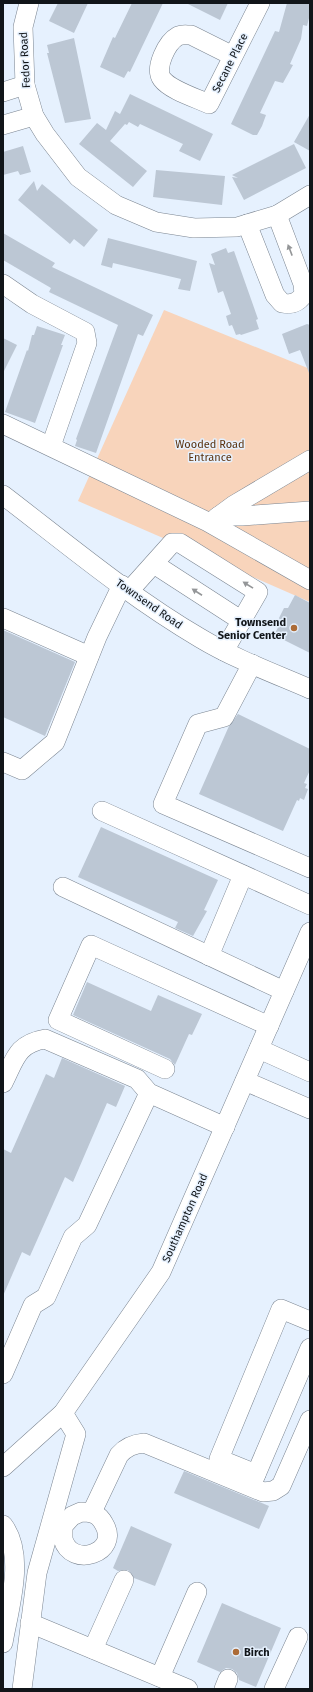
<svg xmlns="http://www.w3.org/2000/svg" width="313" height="1692" viewBox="0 0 313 1692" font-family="'Fira Sans',sans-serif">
  <rect width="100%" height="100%" fill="#e6f1fe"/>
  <!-- green -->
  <polygon fill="#f8d4bb" points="164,310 310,369 310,602 78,501"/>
  <!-- building -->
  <g fill="#bcc7d4">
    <polygon points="58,3 88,3 74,33 49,21"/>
    <polygon points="132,3 163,3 130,72 128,71 124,78 100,67 113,37 115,38"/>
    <polygon points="186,3 228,3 220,20"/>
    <polygon points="287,3 310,3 310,14 307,26 303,25 301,39 290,64 293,65 283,83 275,81 260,113 266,115 262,126 257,135 253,135 231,124 275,31 279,32"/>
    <polygon points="74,38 91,119 65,123 47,53 49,53 47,45"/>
    <polygon points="130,94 213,134 200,161 179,151 183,144 140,124 138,127 129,122 127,125 125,124 110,141 147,171 133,187 79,144 97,123 106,130 115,111 120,114"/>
    <polygon points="310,114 310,151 294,142"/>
    <polygon points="294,144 306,168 244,200 232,177 238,178 232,175"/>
    <polygon points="23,146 31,172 20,175 18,171 3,175 3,152"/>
    <polygon points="156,170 225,176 222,205 153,197"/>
    <polygon points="34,181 37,191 42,184 98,230 84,247 74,239 70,244 18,200"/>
    <polygon points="3,233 55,263 52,267 153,315 143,336 138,334 96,453 75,446 77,440 76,439 118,325 49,292 51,288 3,260"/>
    <polygon points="108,238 197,261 190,291 178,289 181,279 113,263 112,268 101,265"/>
    <polygon points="226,248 228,253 234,251 258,319 256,320 259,329 241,335 240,334 236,335 232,325 229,326 226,316 231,314 223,291 218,293 209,263 215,265 211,254"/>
    <polygon points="307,324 310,325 309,373 300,350 289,354 282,334"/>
    <polygon points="37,326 65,335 61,345 63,345 35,423 5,412 27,350 28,351 32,335 34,335"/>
    <polygon points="3,338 17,345 3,373"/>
    <polygon points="295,595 310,603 310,653 274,635 281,622 279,618 284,608 288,608"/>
    <polygon points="3,630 75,662 45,736 3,717"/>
    <polygon points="238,714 310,749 310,770 304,783 307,784 305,788 308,789 304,800 300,798 299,801 297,800 283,831 199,794 229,726"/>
    <polygon points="101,827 218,880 204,910 207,911 193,936 175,928 178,922 78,877"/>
    <polygon points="87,982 151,1011 158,995 202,1014 192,1035 189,1034 175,1065 170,1059 73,1015"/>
    <polygon points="62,1058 125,1086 116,1107 107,1103 73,1182 65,1177 30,1256 22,1252 3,1296 3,1149 11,1153 46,1074 54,1078"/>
    <polygon points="184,1471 269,1506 259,1529 174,1493"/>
    <polygon points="131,1526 172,1544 155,1586 134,1578 128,1570 118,1571 113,1568"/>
    <polygon points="222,1603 281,1628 256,1687 239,1680 237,1673 232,1669 226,1668 220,1672 197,1662"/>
  </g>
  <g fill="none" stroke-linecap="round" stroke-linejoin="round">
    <defs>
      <g id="minor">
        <polyline points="29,3 23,27 25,85 34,116 45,134 78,177 116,205 156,222 194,228 237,227 277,215 310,195"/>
        <path d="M233,56L191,35C186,35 183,34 178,36C167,42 154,68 162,79C170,90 196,98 209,104L260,3"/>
        <polyline points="3,92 25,85"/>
        <polyline points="3,125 34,116"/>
        <path d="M247,224L275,295L282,303C292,305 298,303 304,294L303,284L277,215"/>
        <polyline points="3,284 32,304 85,332 87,343 51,446"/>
        <polyline points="3,424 208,522 310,580"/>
        <path d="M3,495C67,544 130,597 200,638C235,659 273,673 310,689"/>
        <polyline points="219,516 234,505 310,460"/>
        <polyline points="216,518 219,516 242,516 310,511"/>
        <polyline points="154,564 242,621"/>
        <polyline points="129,591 172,543 180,543 258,592 224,651"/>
        <polyline points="3,618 89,656"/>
        <polyline points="252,664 224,717 198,724 163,804 310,868"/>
        <polyline points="3,762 22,770 55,742 97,637 122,585"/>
        <polyline points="102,811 310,905"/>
        <polyline points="63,887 284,991"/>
        <polyline points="209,956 243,875"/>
        <polyline points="259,1049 310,1072"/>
        <polyline points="165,1069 58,1020 91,945 269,1026"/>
        <polyline points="245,1081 310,1109"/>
        <path d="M3,1083C15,1060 16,1044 45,1039L137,1079L149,1093L225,1127"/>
        <polyline points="3,1374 33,1305 46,1297 73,1237 87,1225 149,1093"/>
        <polyline points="3,1467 63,1413 161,1272 310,932"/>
        <polyline points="256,1474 219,1459 281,1309 310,1321"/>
        <polyline points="251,1486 310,1348"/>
        <path d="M81,1512C92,1512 99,1514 104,1524C121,1553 71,1569 63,1539C63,1535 63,1530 63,1526L72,1516Z"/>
        <path d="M92,1512L119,1455C126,1447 133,1444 144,1443L263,1492L273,1491L281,1486L310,1420"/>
        <path d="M3,1525C26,1555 9,1608 3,1643"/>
        <polyline points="30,1623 188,1689"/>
        <polyline points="93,1649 124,1580"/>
        <polyline points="160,1677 197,1592"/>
        <polyline points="22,1689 37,1573 76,1434 63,1413"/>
        <polyline points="224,1689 228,1679"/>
        <polyline points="274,1689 298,1637"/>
      </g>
    </defs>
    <!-- minor casing -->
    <use href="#minor" stroke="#7b8591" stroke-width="20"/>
    <!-- minor -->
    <use href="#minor" stroke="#fff" stroke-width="19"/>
  </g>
  <!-- one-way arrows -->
  <defs><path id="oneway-solid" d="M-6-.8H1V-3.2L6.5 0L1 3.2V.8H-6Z"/></defs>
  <g fill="#949698">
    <use href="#oneway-solid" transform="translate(290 250) rotate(-111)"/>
    <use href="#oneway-solid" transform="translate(248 585) rotate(-148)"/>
    <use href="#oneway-solid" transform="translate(197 592) rotate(-147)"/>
  </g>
  <!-- markers -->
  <g fill="#ac6b36" stroke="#e6f1fe" stroke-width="1.5">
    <circle cx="294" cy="628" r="4"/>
    <circle cx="236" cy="1652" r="4"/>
  </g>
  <g text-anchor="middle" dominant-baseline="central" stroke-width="3" stroke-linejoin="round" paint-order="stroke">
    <!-- street labels -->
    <g font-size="11" fill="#111519" stroke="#e6f1fe">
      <text transform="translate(25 60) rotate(-93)">Fedor Road</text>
      <text transform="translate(230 63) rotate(-63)">Secane Place</text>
      <text transform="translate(149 604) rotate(35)">Townsend Road</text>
      <text transform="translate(185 1218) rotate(-66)">Southampton Road</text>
    </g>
    <!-- park labels -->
    <g font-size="11" fill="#5c330f" stroke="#e6f1fe">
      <text x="210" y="444">Wooded Road<tspan x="210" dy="13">Entrance</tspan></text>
    </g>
    <!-- poi labels -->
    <g font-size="11" font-weight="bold" fill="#111519" stroke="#e6f1fe" text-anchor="end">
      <text x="286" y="622">Townsend<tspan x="286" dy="13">Senior Center</tspan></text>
      <text x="244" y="1652" text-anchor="start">Birch</text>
    </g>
  </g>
  <!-- border -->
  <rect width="313" height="1692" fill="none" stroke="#111519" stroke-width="8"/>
</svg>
